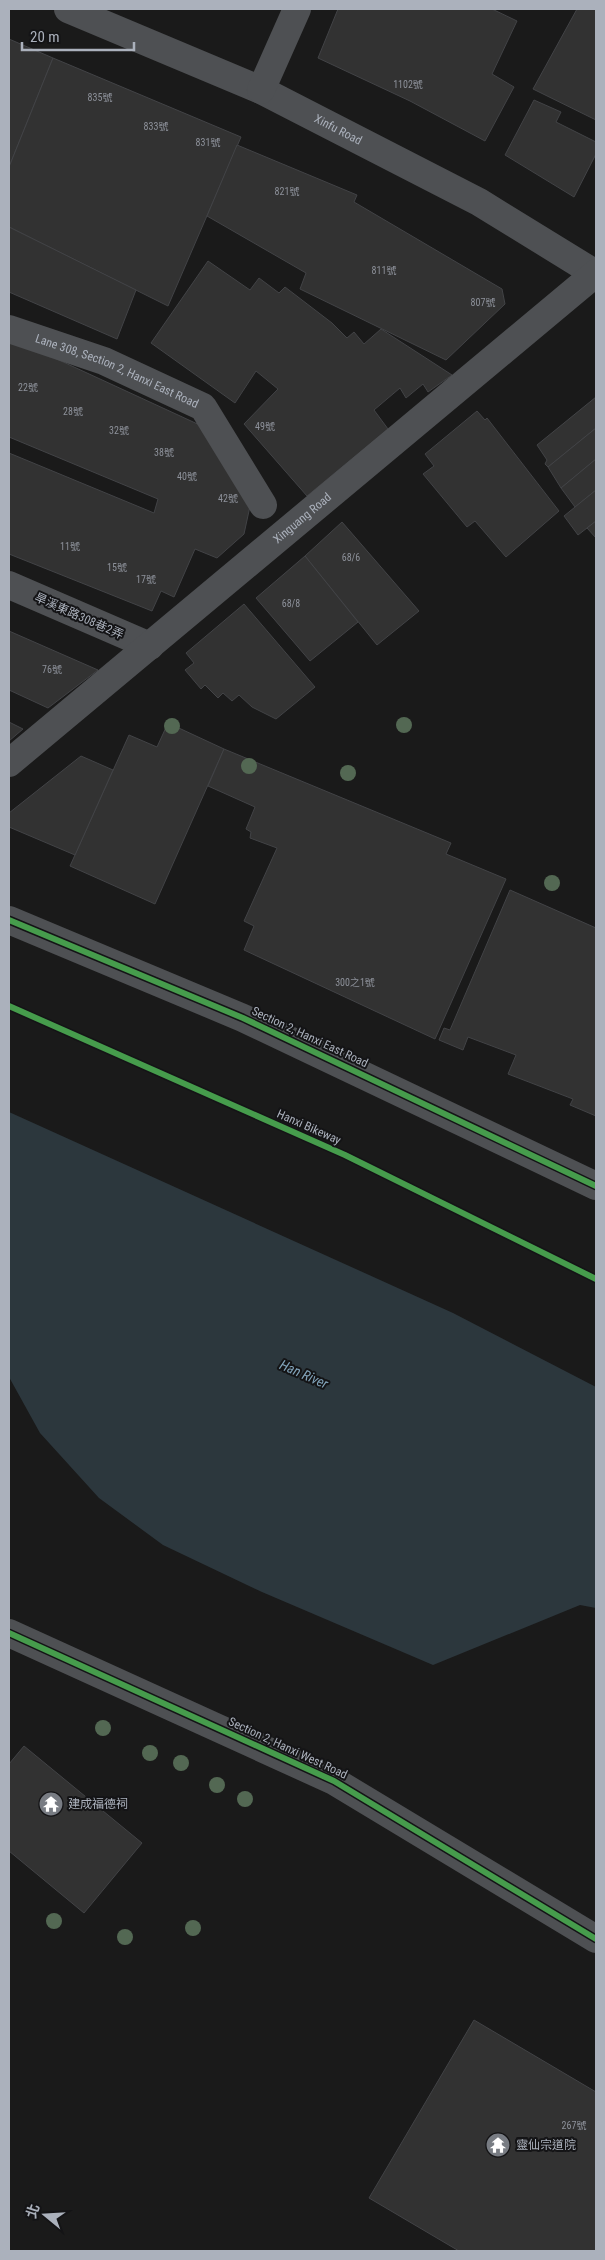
<svg xmlns="http://www.w3.org/2000/svg" width="605" height="2260" viewBox="0 0 605 2260" font-family="'Roboto Condensed','Noto Sans TC',sans-serif">
  <rect width="100%" height="100%" fill="#1a1a1a"/>
  <!-- water -->
  <polygon fill="#2c373d" points="9,1112 453,1313 596,1387 596,1608 580,1605 433,1665 262,1592 163,1545 99,1498 40,1433 9,1377"/>
  <!-- building -->
  <g fill="#323232" stroke="#424346">
    <polygon points="338,9 492,9 517,21 492,74 514,87 485,141 410,101 318,58"/>
    <polygon points="577,9 596,9 596,120 533,89"/>
    <polygon points="9,39 53,58 9,167"/>
    <polygon points="53,58 241,137 168,306 9,227 9,167"/>
    <polygon points="534,100 561,112 556,122 596,142 596,154 574,197 505,155"/>
    <polygon points="237,145 357,195 354,202 502,289 505,304 446,360 300,289 306,273 207,216"/>
    <polygon points="9,227 136,290 117,339 9,292"/>
    <polygon points="208,261 250,290 259,278 279,293 285,287 332,323 347,338 354,332 364,344 381,329 452,375 428,392 423,384 406,398 400,388 374,410 388,429 307,496 244,424 278,389 256,371 235,403 151,343"/>
    <polygon points="9,337 204,427 252,497 244,534 217,558 195,549 174,597 161,591 152,611 9,554 9,453 154,513 158,499 9,437"/>
    <polygon points="596,397 596,428 548,467 545,464 547,460 537,445"/>
    <polygon points="477,411 485,420 487,418 559,511 506,557 475,521 467,527 423,474 434,466 425,454"/>
    <polygon points="596,428 596,459 561,488 548,467"/>
    <polygon points="596,459 596,490 575,507 561,488"/>
    <polygon points="596,490 596,521 578,535 564,516"/>
    <polygon points="596,521 596,538 587,528"/>
    <polygon points="342,522 419,611 377,645 305,556"/>
    <polygon points="305,556 358,622 310,661 256,598"/>
    <polygon points="244,604 315,687 276,719 252,707 239,695 232,701 223,693 218,698 205,685 201,689 185,670 194,663 186,653"/>
    <polygon points="9,631 98,670 48,708 9,690"/>
    <polygon points="9,722 23,729 9,741"/>
    <polygon points="168,723 224,749 155,904 70,866 129,735 157,747"/>
    <polygon points="224,749 451,843 446,854 506,879 435,1039 244,950 254,926 244,921 277,848 250,838 251,832 246,829 255,807 208,786"/>
    <polygon points="81,756 113,770 75,855 9,827 9,813"/>
    <polygon points="510,890 596,928 596,1116 570,1105 573,1099 508,1074 516,1055 468,1037 463,1050 439,1040 444,1028 450,1030"/>
    <polygon points="24,1746 142,1843 84,1913 9,1851 9,1764"/>
    <polygon points="474,2020 596,2092 596,2251 459,2251 369,2198"/>
  </g>
  <g fill="none" stroke-linecap="round" stroke-linejoin="round">
    <!-- minor -->
    <g stroke="#4e5053" stroke-width="28">
      <path id="s1" d="M68,9L261,90L479,202L596,274"/>
      <polyline points="261,90 297,9"/>
      <path id="s2" d="M9,329L104,361L203,407L263,505"/>
      <polyline points="9,585 150,646"/>
      <path id="s3" d="M9,763L596,273"/>
      <polyline points="9,920 243,1018 596,1186"/>
      <polyline points="9,1633 334,1781 596,1939"/>
    </g>
    <defs>
      <g id="cycleway">
        <polyline points="9,920 243,1018 596,1186"/>
        <polyline points="9,1006 345,1155 596,1279"/>
        <polyline points="9,1633 334,1781 596,1939"/>
      </g>
    </defs>
    <!-- cycleway casing -->
    <use href="#cycleway" stroke="#141416" stroke-width="9"/>
    <!-- cycleway -->
    <use href="#cycleway" stroke="#469c4c" stroke-width="6"/>
  </g>
  <!-- trees -->
  <g fill="#536853">
    <circle cx="404" cy="725" r="8"/>
    <circle cx="172" cy="726" r="8"/>
    <circle cx="249" cy="766" r="8"/>
    <circle cx="348" cy="773" r="8"/>
    <circle cx="552" cy="883" r="8"/>
    <circle cx="103" cy="1728" r="8"/>
    <circle cx="150" cy="1753" r="8"/>
    <circle cx="181" cy="1763" r="8"/>
    <circle cx="217" cy="1785" r="8"/>
    <circle cx="245" cy="1799" r="8"/>
    <circle cx="54" cy="1921" r="8"/>
    <circle cx="193" cy="1928" r="8"/>
    <circle cx="125" cy="1937" r="8"/>
  </g>
  <!-- icons -->
  <defs>
    <symbol id="temple-disc" viewBox="-11 -11 22 22"><circle r="9.5" fill="#787c83" stroke="#141416"/><path d="M0-6L5-2H3V0L6.5 2.5H4V6H1.5V3h-3V6H-4V2.5H-6.5L-3 0V-2H-5Z" fill="#fff"/></symbol>
  </defs>
  <g fill-rule="evenodd">
    <use href="#temple-disc" x="37" y="1790" width="28" height="28"/>
    <use href="#temple-disc" x="484" y="2131" width="28" height="28"/>
  </g>
  <g text-anchor="middle" dominant-baseline="central" stroke-width="4" stroke-linejoin="round" paint-order="stroke">
    <!-- number labels -->
    <g font-size="10" fill="#8d919a">
      <text x="408" y="84">1102號</text>
      <text x="100" y="97">835號</text>
      <text x="156" y="126">833號</text>
      <text x="208" y="142">831號</text>
      <text x="287" y="191">821號</text>
      <text x="384" y="270">811號</text>
      <text x="483" y="302">807號</text>
      <text x="28" y="387">22號</text>
      <text x="73" y="411">28號</text>
      <text x="265" y="426">49號</text>
      <text x="119" y="430">32號</text>
      <text x="164" y="452">38號</text>
      <text x="187" y="476">40號</text>
      <text x="228" y="498">42號</text>
      <text x="70" y="546">11號</text>
      <text x="351" y="557">68/6</text>
      <text x="117" y="567">15號</text>
      <text x="146" y="579">17號</text>
      <text x="291" y="603">68/8</text>
      <text x="52" y="669">76號</text>
      <text x="355" y="982">300之1號</text>
      <text x="574" y="2125">267號</text>
    </g>
    <!-- street labels -->
    <g font-size="12" fill="#abb1bc" stroke="#141416">
      <text stroke="none"><textPath href="#s1" startOffset="296">Xinfu Road</textPath></text>
      <text stroke="none"><textPath href="#s2" startOffset="116">Lane 308, Section 2, Hanxi East Road</textPath></text>
      <text stroke="none"><textPath href="#s3" startOffset="382">Xinguang Road</textPath></text>
      <text transform="translate(79 616) rotate(24)">旱溪東路308巷2弄</text>
      <text transform="translate(310 1037) rotate(25)">Section 2, Hanxi East Road</text>
      <text transform="translate(309 1127) rotate(24)">Hanxi Bikeway</text>
      <text transform="translate(288 1748) rotate(25)">Section 2, Hanxi West Road</text>
    </g>
    <!-- poi labels -->
    <g font-size="12" fill="#abb1bc" stroke="#141416" text-anchor="start">
      <text x="68" y="1804">建成福德祠</text>
      <text x="516" y="2145">靈仙宗道院</text>
    </g>
    <!-- water labels -->
    <g font-size="14" font-style="italic" fill="#81a2b8" stroke="#141416">
      <text transform="translate(304 1374) rotate(24)">Han River</text>
    </g>
  </g>
  <!-- border -->
  <rect width="605" height="2260" fill="none" stroke="#abb1bc" stroke-width="20"/>
  <!-- north arrow -->
  <g transform="translate(45 2215) rotate(288)" stroke="#141416" stroke-width="4" paint-order="stroke">
  <path d="M0-4L9 19L0 12L-9 19Z" fill="#abb1bc"/>
  <text y="-8" font-size="14" font-weight="bold" text-anchor="middle" fill="#abb1bc">北</text>
  </g>
  <!-- scale -->
  <path d="M22 42v8h112v-8" fill="none" stroke="#abb1bc" stroke-width="2.5"/>
  <text x="30" y="42" font-size="15" fill="#abb1bc" stroke="#141416" stroke-width="4" paint-order="stroke">20 m</text>
</svg>
